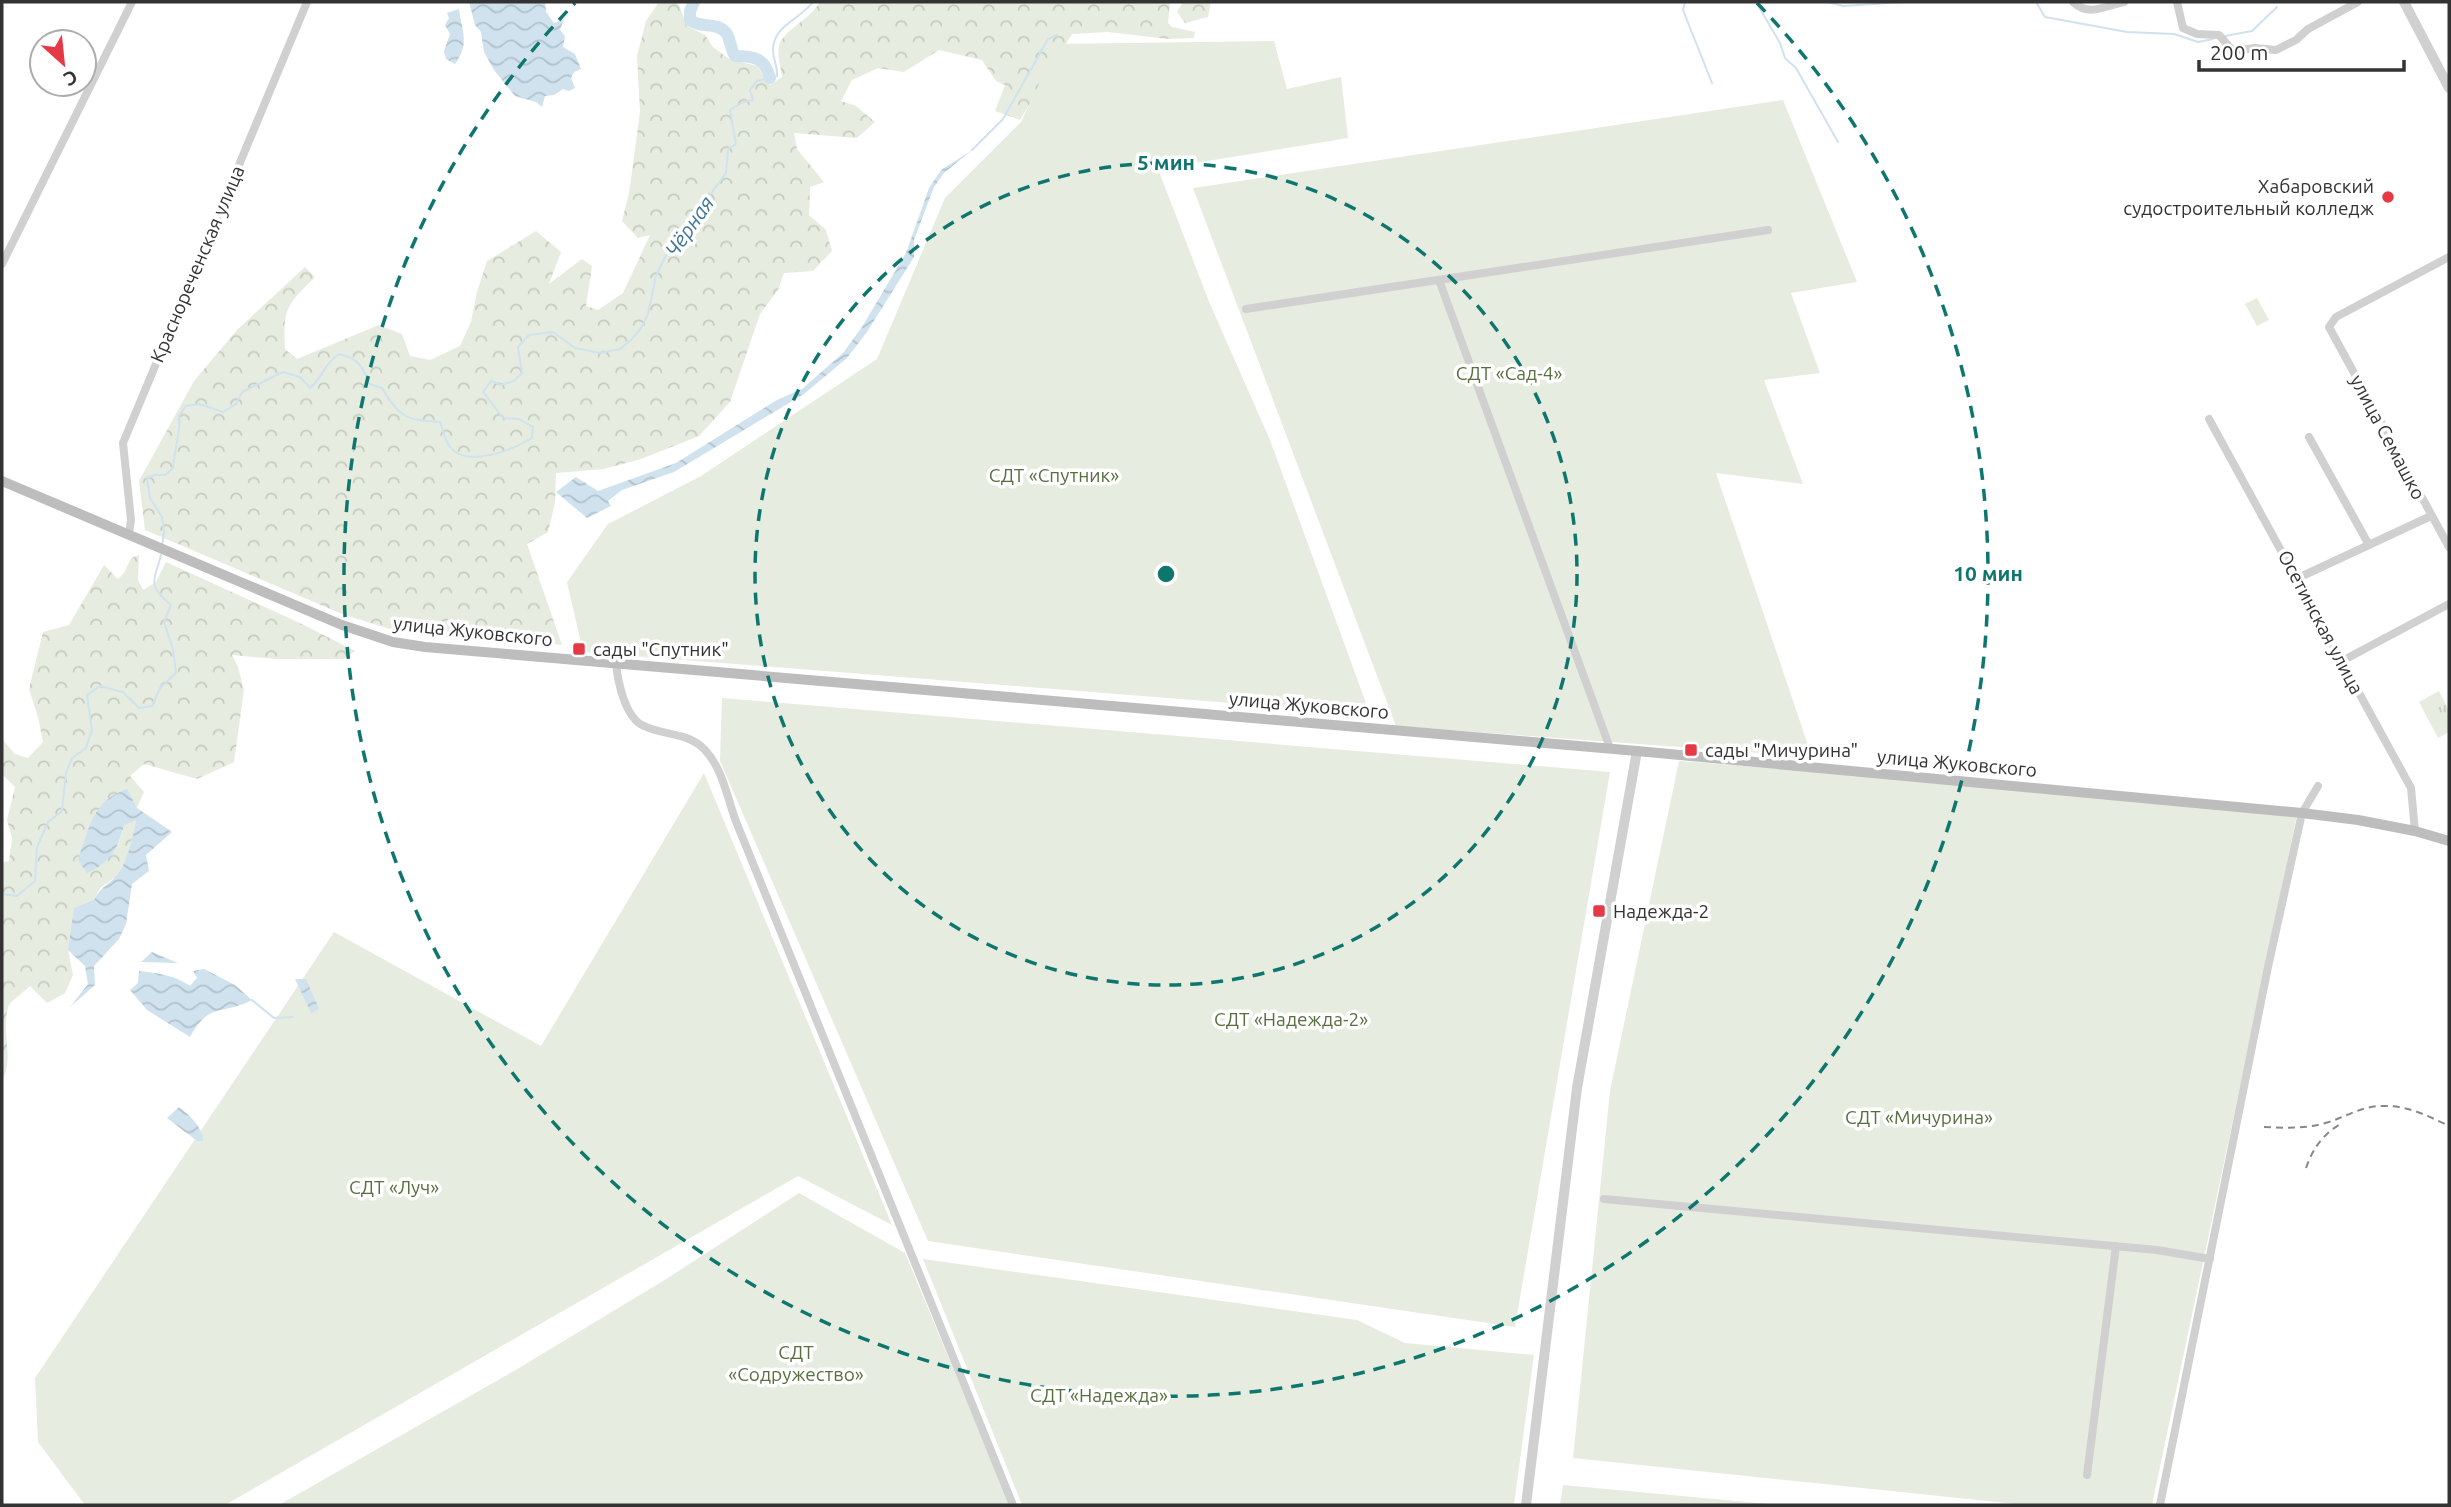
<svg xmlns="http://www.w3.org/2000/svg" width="2451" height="1507" viewBox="0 0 2451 1507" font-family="Ubuntu,sans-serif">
  <defs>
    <pattern id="forest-crowns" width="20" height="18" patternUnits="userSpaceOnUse" patternTransform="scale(1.75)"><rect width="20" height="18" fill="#e6ecdf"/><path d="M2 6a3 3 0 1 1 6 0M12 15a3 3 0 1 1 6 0" fill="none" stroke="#c6cbc0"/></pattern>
    <pattern id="park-tufts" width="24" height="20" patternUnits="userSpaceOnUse" patternTransform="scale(1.75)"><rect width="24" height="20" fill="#e6ecdf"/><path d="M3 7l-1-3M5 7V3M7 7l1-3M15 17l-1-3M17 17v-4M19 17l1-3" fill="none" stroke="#c6cbc0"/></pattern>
    <pattern id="water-waves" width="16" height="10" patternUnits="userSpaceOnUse" patternTransform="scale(1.75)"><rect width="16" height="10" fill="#cfe2ee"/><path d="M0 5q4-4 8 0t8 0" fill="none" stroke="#b2c2cd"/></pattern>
  </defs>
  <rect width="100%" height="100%" fill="#fff"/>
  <!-- forest -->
  <g fill="url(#forest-crowns)">
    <path d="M659,2H675L679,5L687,26L705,35L713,47L729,59L757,66L770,85L782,77C781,67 776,53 780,43C787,28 809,20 820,2H1170L1168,23L1172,27L1195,32L1194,38L1168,39L1108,32L1072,34L1020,120L995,111L1005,85L996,81L982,60L939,50L904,72L878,68L852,80L841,101L856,106L875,122L857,138L794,133L797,149L824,182L810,187L809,215L826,230L832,251L813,271L784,273L778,290L760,314L730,402L699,436L641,459L604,469L556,473L555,503L548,532L527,544L562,645L484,636L393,630L342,614L145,530L139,481L194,381L237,330L305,267L315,277C286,306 283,308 285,349L297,359L379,325L402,334L410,356L430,360L460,346L471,322L477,292L487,261L536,231L561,252L549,284L582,259L592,266L586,306L598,310L623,293L650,235L638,238L622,221L629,193L640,112L637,56L646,21Z"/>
    <polygon points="1183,2 1211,2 1208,17 1185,23 1177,12"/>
    <path d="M139,555L138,580L143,590L156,582L166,562L302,624L355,651L344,659H277L232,655L238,667L244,690L234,762L197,779L144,764L130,776L144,792L137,808L126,790L118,846L124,826L136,820L129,854L116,877L100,888L68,950L73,975L65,993L47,1003L30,986C24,992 14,998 9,1005C0,1028 15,1059 2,1080V863L9,861L12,838L7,820L15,787L2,774V739L15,754L28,758L43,742L38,717L29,689L43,632L69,625L104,565L118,579L124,573L131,558Z"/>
  </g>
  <!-- park -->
  <polygon fill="url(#park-tufts)" points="2439,691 2449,711 2449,732 2438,738 2419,702"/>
  <!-- garden -->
  <g fill="#e6ecdf">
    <polygon points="1274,41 1287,89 1341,77 1348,138 1158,169 1210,304 1270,440 1370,714 583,652 567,582 608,524 701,476 877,359 945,198 1021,122 1058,44"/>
    <polygon points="1783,100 1857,282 1791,293 1820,373 1764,380 1803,484 1716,473 1812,757 1396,726 1193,188"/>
    <polygon points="2257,298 2269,320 2257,326 2245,304"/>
    <polygon points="722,698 1610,772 1515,1327 928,1241 720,761"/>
    <polygon points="1679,761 2275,806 2297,815 2152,1505 2026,1505 1573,1458 1610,1091"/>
    <polygon points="704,773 892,1225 798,1176 225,1505 85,1505 38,1442 35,1378 334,932 541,1046"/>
    <polygon points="799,1193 905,1253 1010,1505 279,1505 519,1368 663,1281"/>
    <polygon points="923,1259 1357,1320 1405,1343 1534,1355 1514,1505 1022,1505"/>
    <polygon points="1563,1485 1779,1505 1560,1505"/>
  </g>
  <!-- water -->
  <g fill="url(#water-waves)">
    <polygon points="469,2 545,2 546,12 554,23 564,19 560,30 565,36 563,47 575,54 581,69 574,72 571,78 575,88 569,91 563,89 554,95 545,96 542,107 536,102 515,96 494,70 484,52 481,32 475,25"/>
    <path d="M459,9C462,32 470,44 455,64L446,59L444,51L450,34L445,25L449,18L447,13Z"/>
    <polygon points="972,150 944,173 934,187 914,240 914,257 867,332 847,358 804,394 674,472 622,490 608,501 611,506 587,518 556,492 576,477 598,491 676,463 777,400 802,389 843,353 862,327 906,253 929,188 941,170"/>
    <path d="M127,789L137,808L172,832L146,855L149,871L132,884L126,924L119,939L94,966L95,985L70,1007L88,984L85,966L68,950L74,908L94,900C101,886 108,886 117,875C129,859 132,839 136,820L124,826C117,850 111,862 87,873L78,860C89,829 92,801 127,789Z"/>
    <polygon points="152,952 178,963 141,962"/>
    <path d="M204,969L235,985L252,1000C221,1016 210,1001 190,1037L147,1010L130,990L138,983L139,971C158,973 174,975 190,986L197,978L193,971Z"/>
    <polygon points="295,979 306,979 319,1009 311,1013"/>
    <path d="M179,1107C190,1116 202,1126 203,1141H197L167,1118Z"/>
  </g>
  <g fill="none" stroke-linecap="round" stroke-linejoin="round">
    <!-- stream -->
    <g stroke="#cfe2ee" stroke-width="2">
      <polyline points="1685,2 1683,10 1712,83"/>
      <polyline points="1756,2 1780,43 1785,58 1796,68 1838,142"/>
      <polyline points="1828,2 1843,6 1905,2"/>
      <polyline points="2036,2 2045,17 2127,32 2174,34 2198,42 2213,39"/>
      <polyline points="2225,36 2252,31 2277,7"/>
      <polyline points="972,150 1003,119 1048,39 1057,35"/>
      <path d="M162,546L164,532L162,517L150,498L147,478L155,475H165L173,468C174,450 181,434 179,416L186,406L199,404L223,412L236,404L242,392L283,372L300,377L310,388C325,375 322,366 339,354C358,358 363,366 369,384L382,388C400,418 406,420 440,422C443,430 445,440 450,447C467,469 514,449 532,438L533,427L519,419L503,418L483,392L491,381L501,385L514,381L522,373L518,347L529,335L553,332L575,348L600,353L620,349L631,340L641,328L648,314L656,276L665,257L726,173L728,149L736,144L730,110L741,103L753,100L750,90L757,81L777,76C778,65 772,58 773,48C775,25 799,20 813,2"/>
      <path d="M2,894L17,896L35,881L37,847L48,822L62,811L66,773L72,758L86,748L92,730L87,695L100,686L123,692L139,708L152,706L160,688L176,673L173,649L164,622L171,605C147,585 154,582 161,555"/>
      <polyline points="252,1000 274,1018 293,1017"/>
    </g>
    <!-- river -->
    <path stroke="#cfe2ee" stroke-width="12" d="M694,2L690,11V20C701,29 718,21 727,34C731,41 730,48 735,56C754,56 765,58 770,78"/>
    <!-- minor -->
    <g stroke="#d0d0d0" stroke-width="8">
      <path d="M2073,2C2089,17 2105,6 2124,2"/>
      <polyline points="2177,2 2183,28 2197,34 2219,35 2233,51 2255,48 2276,50 2296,40 2308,29 2358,2"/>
      <polyline points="2449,257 2336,317 2329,327 2449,547"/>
      <polyline points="2,264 132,2"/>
      <polyline points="1439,280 1610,748"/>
      <polyline points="1246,309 1768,230"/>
      <polyline points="2209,419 2411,788 2415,831"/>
      <polyline points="2309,437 2369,545"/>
      <polyline points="129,534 131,520 123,443 307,2"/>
      <polyline points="2298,578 2431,516"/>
      <polyline points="2342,661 2449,604"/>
      <path d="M616,664C618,682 625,718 644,726C665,736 688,732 705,750C722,768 727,796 735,819L1013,1505"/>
      <polyline points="1604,1199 2157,1250 2210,1259"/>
      <polyline points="2087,1475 2116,1246"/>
      <polyline points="2160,1505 2268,967 2302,813 2318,786"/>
    </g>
    <!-- tertiary -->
    <g stroke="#d0d0d0" stroke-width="10">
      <polyline points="2404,2 2449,88"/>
      <polyline points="1526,1505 1577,1088 1637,751"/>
    </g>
    <!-- secondary -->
    <polyline stroke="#bdbdbd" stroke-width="10" points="2,481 342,625 393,642 425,647 1637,751 2302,813 2358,820 2415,831 2449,841"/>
    <!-- rail -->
    <g stroke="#888" stroke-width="2" stroke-dasharray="7 5" stroke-linecap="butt">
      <path d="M2264,1127C2286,1128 2307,1129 2329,1122C2350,1115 2363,1105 2387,1106C2409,1106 2430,1117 2449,1126"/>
      <path d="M2306,1168C2313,1148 2323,1134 2342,1123"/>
    </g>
  </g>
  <!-- distance rings -->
  <g fill="none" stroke="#0f766e" stroke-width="3.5" stroke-dasharray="12 9">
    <circle cx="1166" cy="574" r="411"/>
    <path d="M1757 3A822 822 0 1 1 575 3"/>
  </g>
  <!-- markers -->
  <g fill="#e63946" stroke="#fff" stroke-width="2.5">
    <circle cx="2388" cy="197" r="7"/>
    <rect x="572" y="642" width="14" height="14" rx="3.5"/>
    <rect x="1684" y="743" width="14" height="14" rx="3.5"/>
    <rect x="1592" y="904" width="14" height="14" rx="3.5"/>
  </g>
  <g text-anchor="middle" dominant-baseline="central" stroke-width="7" stroke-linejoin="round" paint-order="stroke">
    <!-- poi labels -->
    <g font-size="19" fill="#333" stroke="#fff" text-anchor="start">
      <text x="2374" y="186" text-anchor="end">Хабаровский<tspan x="2374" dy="22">судостроительный колледж</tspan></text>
      <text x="593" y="649">сады "Спутник"</text>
      <text x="1705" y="750">сады "Мичурина"</text>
      <text x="1613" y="911">Надежда-2</text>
    </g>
    <!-- street labels -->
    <g font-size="19" fill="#333" stroke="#fff">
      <text transform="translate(197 264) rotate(-67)">Краснореченская улица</text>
      <text transform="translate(2388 437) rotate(62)">улица Семашко</text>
      <text transform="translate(2321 622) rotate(62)">Осетинская улица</text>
      <text transform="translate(473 631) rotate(6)">улица Жуковского</text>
      <text transform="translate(1309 705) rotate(5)">улица Жуковского</text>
      <text transform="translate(1957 763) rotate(5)">улица Жуковского</text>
    </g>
    <!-- park labels -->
    <g font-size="19" fill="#56703f" stroke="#fff">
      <text x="1509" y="373">СДТ «Сад-4»</text>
      <text x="1054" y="475">СДТ «Спутник»</text>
      <text x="1291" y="1019">СДТ «Надежда-2»</text>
      <text x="1919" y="1117">СДТ «Мичурина»</text>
      <text x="394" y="1187">СДТ «Луч»</text>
      <text x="796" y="1352">СДТ<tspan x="796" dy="22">«Содружество»</tspan></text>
      <text x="1099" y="1395">СДТ «Надежда»</text>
    </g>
    <!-- water labels -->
    <g font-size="21" font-style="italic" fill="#3f7597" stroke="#fff">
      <text transform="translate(689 226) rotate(-55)">Чёрная</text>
    </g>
  </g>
  <circle cx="1166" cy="574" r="10" fill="#0f766e" stroke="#fff" stroke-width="3.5"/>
  <g font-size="21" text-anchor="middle" font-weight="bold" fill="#0f766e" stroke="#fff" stroke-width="7" stroke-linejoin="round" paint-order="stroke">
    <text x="1166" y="170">5 мин</text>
    <text x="1988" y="581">10 мин</text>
  </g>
  <!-- border -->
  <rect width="2451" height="1507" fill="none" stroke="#333333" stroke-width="7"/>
  <!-- north arrow -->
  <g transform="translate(63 63) rotate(153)"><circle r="33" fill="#ffffff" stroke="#adadad" stroke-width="2"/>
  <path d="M0-5L12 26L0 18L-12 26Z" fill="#e63946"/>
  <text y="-10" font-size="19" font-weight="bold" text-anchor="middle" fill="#333333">С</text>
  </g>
  <!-- scale -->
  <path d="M2199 60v10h205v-10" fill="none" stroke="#333333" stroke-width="3.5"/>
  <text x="2210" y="60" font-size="21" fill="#333333" stroke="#ffffff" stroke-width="5" paint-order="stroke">200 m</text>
</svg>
